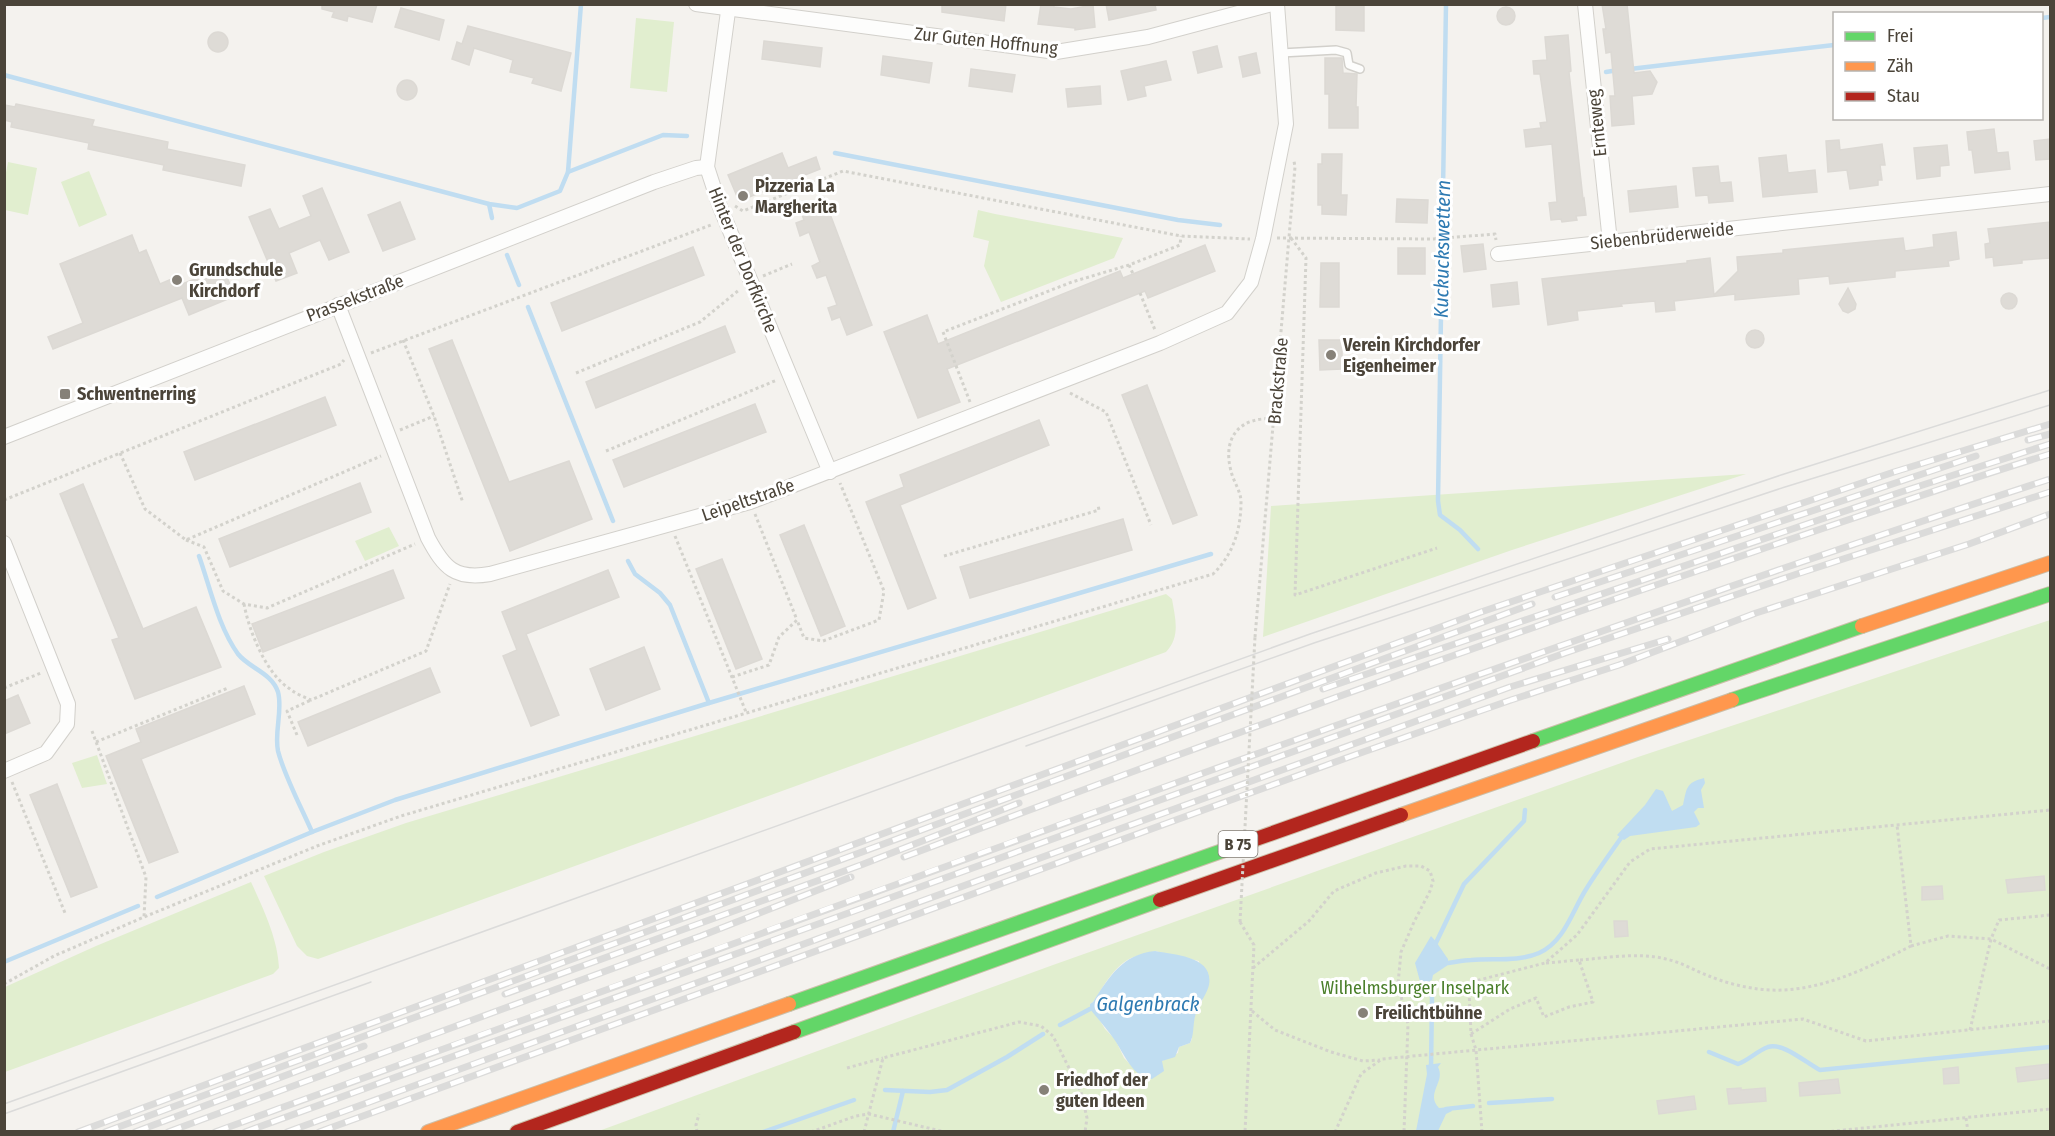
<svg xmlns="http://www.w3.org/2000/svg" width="2055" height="1136" viewBox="0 0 2055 1136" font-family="'Fira Sans Condensed',sans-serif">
  <rect width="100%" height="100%" fill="#f4f2ee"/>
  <!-- green -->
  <g fill="#e1eecf" fill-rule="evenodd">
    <polygon points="636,18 674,22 667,92 630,88"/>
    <polygon points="8,162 37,168 28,215 5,210 5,178"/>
    <polygon points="89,171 107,215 79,227 61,182"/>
    <polygon points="978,210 995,214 1123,238 1114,258 1001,302 984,266 989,241 973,237"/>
    <polygon points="1746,474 1512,550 1263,637 1271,506"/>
    <polygon points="389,527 399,546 365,561 355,541"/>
    <path d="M1166,594L1172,599C1175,618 1181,636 1166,652L318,959L307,956L297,946L264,876L324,852L406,823Z"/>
    <path d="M2050,620V1131L596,1132L1053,965L1638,757ZM1155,951L1199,961L1203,999L1196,1012L1192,1027V1039L1190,1043L1179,1047L1178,1053L1162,1061V1064L1143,1077L1124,1058L1115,1039L1105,1029L1090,1004L1093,1002C1104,986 1113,967 1131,958C1139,955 1148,954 1155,951Z"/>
    <polygon points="97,755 107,784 82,788 72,763"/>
    <path d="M251,882C263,908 278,939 279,968L273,974L5,1072V987L96,946Z"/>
  </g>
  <!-- water -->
  <g fill="#c0ddf1">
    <path d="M1704,778L1705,783L1701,790L1704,808H1698L1694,812L1700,824L1696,827L1630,836L1624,840L1617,835L1645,805L1656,789L1663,791L1672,811L1683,805C1687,787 1686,783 1704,778Z"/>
    <path d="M1431,936C1438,943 1442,951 1448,959V965L1433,975L1432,980L1421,985L1415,963Z"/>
    <path d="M1155,951C1175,955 1214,956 1209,985C1207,994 1200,1002 1197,1011C1192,1021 1195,1034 1190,1043L1179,1047L1175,1057L1162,1061L1164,1071L1152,1079C1132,1077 1124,1053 1114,1039C1107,1029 1098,1019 1090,1009V1004L1093,1002C1109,977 1123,954 1155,951Z"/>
    <path d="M1441,1063L1438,1067C1446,1082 1425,1093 1439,1108L1450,1107L1452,1111L1446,1114L1438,1131H1416L1427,1074L1426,1065Z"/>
  </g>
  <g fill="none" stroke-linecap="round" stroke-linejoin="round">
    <!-- stream -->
    <g stroke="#c0ddf1" stroke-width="4.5">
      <polyline points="1446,4 1438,501 1440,515 1460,530 1478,549"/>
      <polyline points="2042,18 2050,17"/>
      <polyline points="1630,69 1834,45"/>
      <polyline points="1606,72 1618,70"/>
      <polyline points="4,75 489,204 517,208 560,191 568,172 663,135 687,136"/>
      <polyline points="835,153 1178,220 1220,225"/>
      <polyline points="568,172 581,4"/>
      <polyline points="489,204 492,218"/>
      <polyline points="507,255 519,285"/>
      <polyline points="528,307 613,521"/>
      <path d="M199,556C210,587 218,626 238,654C249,668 272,673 278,692C283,710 274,732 278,751C284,775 302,809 312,832"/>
      <polyline points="628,561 635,574 660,593 670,605 709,703"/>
      <polyline points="157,897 312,832 395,800 709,703 1211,554"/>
      <polyline points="1434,947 1464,884 1524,821 1525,810"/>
      <polyline points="4,962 138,906"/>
      <path d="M1448,963C1456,962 1463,960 1471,960C1494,958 1518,962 1539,953C1564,942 1572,912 1585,891C1596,873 1609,855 1621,838"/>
      <polyline points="1426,978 1432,997 1431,1068"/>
      <polyline points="1060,1025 1090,1009"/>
      <path d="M1709,1052L1738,1064C1749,1060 1757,1051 1768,1047C1783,1042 1806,1063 1820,1070L2050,1047"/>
      <polyline points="885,1090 930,1092 947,1090 1007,1057 1043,1034"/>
      <polyline points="1489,1103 1552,1099"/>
      <polyline points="1446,1109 1473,1106"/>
      <polyline points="763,1132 854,1100"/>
      <polyline points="893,1132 903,1091"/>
    </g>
  </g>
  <!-- building -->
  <g fill="#dedbd6" stroke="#dcd9d4" stroke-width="1.5">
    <polygon points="322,4 377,4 372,22 348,16 347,21 332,17 334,12 322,9"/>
    <polygon points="942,4 1006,4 1004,21 942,12"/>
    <polygon points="1041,4 1054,4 1054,7 1071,9 1093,5 1095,27 1075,30 1075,28 1038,24"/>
    <polygon points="1106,4 1155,4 1156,10 1109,20"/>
    <polygon points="1364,4 1364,31 1336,30 1336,5"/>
    <polygon points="1602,4 1627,4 1634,73 1650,71 1657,82 1652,94 1632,96 1634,124 1612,126 1610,96 1615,96 1611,52 1606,53 1603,29 1606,29"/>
    <circle cx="1506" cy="16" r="9"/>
    <polygon points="401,8 444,20 439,40 395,27"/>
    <polygon points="468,26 571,53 561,91 532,83 534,78 510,72 513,60 474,48 469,65 452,59 457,42 462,44"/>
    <circle cx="218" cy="42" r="10"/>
    <polygon points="1568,35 1571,71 1569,72 1583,199 1584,198 1586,215 1576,216 1577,220 1562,222 1561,219 1551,220 1549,203 1557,202 1552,144 1526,147 1524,130 1541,128 1540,123 1547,122 1540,74 1534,74 1533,61 1547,60 1545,37"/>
    <polygon points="764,41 822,48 820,67 762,59"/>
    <polygon points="1217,46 1222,67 1198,73 1193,52"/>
    <polygon points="1256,53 1260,73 1243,77 1239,57"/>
    <polygon points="883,56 932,63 929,83 881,75"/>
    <polygon points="1325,58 1342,58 1343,73 1357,74 1356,107 1358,107 1358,128 1329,128 1329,94 1325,94"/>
    <polygon points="1166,61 1171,80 1144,86 1146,96 1128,100 1121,71"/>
    <polygon points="971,69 1015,75 1012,92 969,86"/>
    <circle cx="407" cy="90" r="10"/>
    <polygon points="1100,86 1101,104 1068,107 1066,89"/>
    <polygon points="16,104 94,120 92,126 168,142 167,149 245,165 241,186 163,170 164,165 88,149 89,143 11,127 12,122 4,120 4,105 15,107"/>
    <polygon points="1994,129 1997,153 2008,152 2010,169 1975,173 1972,150 1969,150 1967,132"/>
    <polygon points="2050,139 2050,159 2036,160 2034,141"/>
    <polygon points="1839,140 1840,150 1882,144 1885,165 1880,165 1882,180 1878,180 1878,185 1850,189 1847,170 1828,172 1826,141"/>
    <polygon points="1947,145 1949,165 1940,166 1940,176 1917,179 1914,148"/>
    <polygon points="782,153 788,168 816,157 820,169 739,201 728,175"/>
    <polygon points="1322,154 1342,154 1341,195 1347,195 1346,215 1322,214 1322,205 1318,205 1318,164 1322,164"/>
    <polygon points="1786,155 1788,173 1815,170 1817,192 1763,197 1759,158"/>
    <polygon points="1718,166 1720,183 1731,182 1733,201 1709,203 1708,195 1696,196 1693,168"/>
    <polygon points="1676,186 1678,207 1630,212 1628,191"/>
    <polygon points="322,188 349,252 329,260 320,240 289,253 297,273 276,281 249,217 270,209 279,229 311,216 303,196"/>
    <polygon points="824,198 872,325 847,335 840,317 832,320 828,308 837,305 826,275 817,278 812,266 820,262 809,232 800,236 796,223 804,220 799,207"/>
    <polygon points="1397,199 1428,200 1427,223 1396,222"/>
    <polygon points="400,202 415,239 383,251 368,215"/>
    <polygon points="2050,222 2050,258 2022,260 2022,263 1994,266 1993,257 1986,258 1985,244 1990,243 1988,229"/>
    <polygon points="1956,232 1959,259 1948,261 1949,266 1895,271 1895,277 1830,284 1829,276 1798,279 1799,294 1735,300 1735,294 1674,301 1675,310 1656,312 1655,301 1621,304 1622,306 1577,311 1578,320 1548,325 1542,279 1687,263 1687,261 1710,258 1714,295 1738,271 1737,257 1783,253 1783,250 1903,238 1905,251 1934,247 1933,235"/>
    <polygon points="132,235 139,253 146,250 160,284 174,278 177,286 223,268 235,296 189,315 182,298 53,349 48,337 83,323 60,264"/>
    <polygon points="1483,244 1486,269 1464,272 1461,246"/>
    <polygon points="1205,245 1215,271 1148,298 1145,291 1130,297 947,369 960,402 918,418 884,332 927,315 938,344 1120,271 1123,278"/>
    <polygon points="693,247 704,275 562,331 551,303"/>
    <rect x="1398" y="248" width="27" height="26"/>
    <polygon points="1321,263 1339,263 1339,307 1320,307"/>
    <polygon points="1517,282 1519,304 1493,307 1491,285"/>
    <polygon points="1848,288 1856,304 1855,309 1848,313 1843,311 1839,304"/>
    <circle cx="2009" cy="301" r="8"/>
    <polygon points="725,326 735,352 596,408 586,382"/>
    <circle cx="1755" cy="339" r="9"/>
    <polygon points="452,340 509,482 569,461 592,519 510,551 429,349"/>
    <polygon points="1319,340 1342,340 1342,369 1320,370"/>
    <polygon points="1147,385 1197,515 1173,524 1122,395"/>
    <polygon points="325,397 336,425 195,480 184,452"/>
    <polygon points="755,404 766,432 624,487 613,460"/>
    <polygon points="1039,420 1049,445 900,505 936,598 908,609 866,502 904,487 900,475"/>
    <polygon points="360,483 371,512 230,567 219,539"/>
    <polygon points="83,484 143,629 196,607 221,667 135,699 112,640 119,638 60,494"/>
    <polygon points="1123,519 1132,550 970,598 960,567"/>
    <polygon points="804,525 845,626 821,636 780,535"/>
    <polygon points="722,559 762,659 736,669 696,569"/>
    <polygon points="393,570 404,598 263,652 252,624"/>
    <polygon points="608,570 619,597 526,634 559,715 531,726 503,656 517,650 502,612"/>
    <polygon points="644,647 660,689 606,710 590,669"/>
    <polygon points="430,668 440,692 308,746 298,722"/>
    <polygon points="244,686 255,714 141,759 178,852 149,863 106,756 141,742 136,729"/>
    <polygon points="18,695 30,723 4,734 4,701"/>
    <polygon points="57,784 97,887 71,897 30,795"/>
    <polygon points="2044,876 2045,890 2008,893 2006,880"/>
    <polygon points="1942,886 1943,899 1922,900 1922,887"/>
    <polygon points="1614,921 1627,921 1628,936 1615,937"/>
    <polygon points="2049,1064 2050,1078 2018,1082 2016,1068"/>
    <polygon points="1958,1067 1959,1083 1944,1084 1943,1069"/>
    <polygon points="1838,1079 1840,1093 1800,1096 1799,1083"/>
    <polygon points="1741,1088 1741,1090 1765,1088 1766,1101 1729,1104 1727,1089"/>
    <polygon points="1694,1096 1696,1109 1659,1114 1657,1101"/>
  </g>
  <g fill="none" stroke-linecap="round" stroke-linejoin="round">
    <defs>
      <polyline id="lane" points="1281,53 1336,50 1347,53 1349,65 1360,69"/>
      <g id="street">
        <polyline points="696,4 1056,52 1148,37 1272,4"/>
        <polyline points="729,4 707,167 720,207 830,472"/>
        <polyline points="1585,4 1610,242"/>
        <polyline points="1498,254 2050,194"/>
        <path d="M338,305L428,538C444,568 455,580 490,574L750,502L1160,343L1227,313L1251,282L1263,239L1286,124L1277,4"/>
        <polyline points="4,437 654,182 696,168 707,167"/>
        <polyline points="4,543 68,704 67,724 46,753 4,771"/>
      </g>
      <g id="fast">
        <polyline points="1732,700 2050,594"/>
        <polyline points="1533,741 1862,626"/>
        <polyline points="789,1004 1256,839"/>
        <polyline points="794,1032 1160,900"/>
      </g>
      <g id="slow">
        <polyline points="1862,626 2050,563"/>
        <polyline points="1401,815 1732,700"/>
        <polyline points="428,1132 789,1004"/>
      </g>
      <g id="jam">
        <polyline points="1256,839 1533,741"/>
        <polyline points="1160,900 1401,815"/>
        <polyline points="517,1132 794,1032"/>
      </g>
    </defs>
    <!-- lane casing -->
    <use href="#lane" stroke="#d2d0cb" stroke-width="10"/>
    <!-- street casing -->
    <use href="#street" stroke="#d2d0cb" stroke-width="16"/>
    <!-- fast casing -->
    <use href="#fast" stroke="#ccbfa9" stroke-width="16"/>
    <!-- slow casing -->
    <use href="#slow" stroke="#ccbfa9" stroke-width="16"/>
    <!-- jam casing -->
    <use href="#jam" stroke="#ccbfa9" stroke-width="16"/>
    <!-- path -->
    <g stroke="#d3d2cc" stroke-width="3" stroke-dasharray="3 3" stroke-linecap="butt">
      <polyline points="735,206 743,211 843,171 1181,236 1250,239"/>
      <polyline points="1277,238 1433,239 1495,234 1496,240"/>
      <polyline points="1291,238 1306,258 1295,595 1437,548"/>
      <polyline points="1129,265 1133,274"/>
      <polyline points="763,276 792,264"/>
      <polyline points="1140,293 1155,330"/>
      <polyline points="403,340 434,416 463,503"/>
      <polyline points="371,353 711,225 711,223"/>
      <polyline points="576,373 700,322 739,290"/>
      <polyline points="1070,393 1106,412 1151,525"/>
      <polyline points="970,402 943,332 1072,282 1129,265 1180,245 1181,236"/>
      <polyline points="400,430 434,416"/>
      <polyline points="606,451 777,380"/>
      <polyline points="120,453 145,509 186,540 381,456"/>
      <polyline points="4,500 341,364 344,360"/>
      <polyline points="755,514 797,620"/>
      <polyline points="675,536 746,712"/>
      <polyline points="186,540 204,547 223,591 244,604 267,608 415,544"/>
      <polyline points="944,556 1099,510 1098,505"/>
      <path d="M244,604C249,631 266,674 290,689C296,694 304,697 311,700L426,651L450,584"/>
      <polyline points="1255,637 1295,167 1294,161"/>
      <polyline points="732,677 769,665 779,637 797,620 804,638 823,641 879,620 884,591 840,483"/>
      <polyline points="4,688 41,673"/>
      <polyline points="92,731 146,877 144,917"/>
      <polyline points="297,735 287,711 311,700"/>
      <polyline points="96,742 228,688"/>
      <polyline points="12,782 65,913"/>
      <polyline points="1240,922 1254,945 1245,1132"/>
      <polyline points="1911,946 1948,936 1991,939 2050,969"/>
      <polyline points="1546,963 1579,960"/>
      <polyline points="1253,968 1309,921 1334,891 1376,873 1406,866 1421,866 1430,871 1433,881 1430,891 1414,922 1401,952 1398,984 1408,1024 1404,1132"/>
      <path d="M4,984L54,956L144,917L317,846L401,816L1213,574C1233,555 1241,529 1241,502C1241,491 1233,481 1231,471C1222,437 1240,416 1275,419"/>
      <polyline points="1252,1011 1275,1030 1331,1052 1363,1061 1380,1060"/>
      <polyline points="1970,1030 1991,939 1999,920 2050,915"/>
      <path d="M1471,1034L1510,1009L1536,998L1544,1017L1569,1007L1593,1002L1579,960C1607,958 1638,952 1666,959C1681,962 1695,971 1709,976C1723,982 1742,987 1758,989C1812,996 1864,970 1911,946L1897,825"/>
      <polyline points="847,1068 883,1058"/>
      <polyline points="1966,1118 1968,1132"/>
      <polyline points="697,1132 696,1125 699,1114"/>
      <polyline points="811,1132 856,1116 869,1114 945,1132"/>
      <polyline points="864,1132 883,1058 1019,1022 1041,1026 1053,1036 1081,1092 1087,1118 1085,1132"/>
      <polyline points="1335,1132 1361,1074 1382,1059 1803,1019 1866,1041 2050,1021"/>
      <polyline points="1482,1132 1476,1050 1471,1034 1469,990 1473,984 1479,980 1545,963 1577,935 1630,862 1650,849 2050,810"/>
      <polyline points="1825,1132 2050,1109"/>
    </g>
    <!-- lane -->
    <use href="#lane" stroke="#fdfdfc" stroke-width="7"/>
    <!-- street -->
    <use href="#street" stroke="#fdfdfc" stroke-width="14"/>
    <!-- fast -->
    <use href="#fast" stroke="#63d668" stroke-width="14"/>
    <!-- slow -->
    <use href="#slow" stroke="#ff974d" stroke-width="14"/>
    <!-- jam -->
    <use href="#jam" stroke="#b3261e" stroke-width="14"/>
    <!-- tram -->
    <g stroke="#dbdbda" stroke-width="1.5">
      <polyline points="1026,746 1314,643 1785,487 2050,405"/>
      <polyline points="4,1104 1310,634 1781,475 2050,390"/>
      <polyline points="4,1114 371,982"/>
    </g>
    <defs>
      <g id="rail">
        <polyline points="2028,440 2050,434"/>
        <polyline points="1555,597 1976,456"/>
        <polyline points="1323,689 1901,492 2050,444"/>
        <path d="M904,857C1169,757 1435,660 1703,569C1818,530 1934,490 2050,454"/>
        <polyline points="505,994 861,865 1019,803"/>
        <polyline points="78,1132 1481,612 1894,472 2050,424"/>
        <polyline points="105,1132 1532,604"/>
        <polyline points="135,1132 364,1046"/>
        <polyline points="168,1132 701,936 851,877"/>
        <path d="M215,1132C546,1011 877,890 1209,771C1488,671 1768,571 2050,479"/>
        <polyline points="245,1132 1565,653 1800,573 2050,492"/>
        <polyline points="287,1132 1510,687 1668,639"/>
        <polyline points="319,1132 1349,757 1511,700 1619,665 1756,613 1969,544 2050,514"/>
      </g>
    </defs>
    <!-- rail casing -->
    <use href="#rail" stroke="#dbdbda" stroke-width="7"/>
    <!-- rail -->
    <use href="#rail" stroke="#fff" stroke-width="4.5" stroke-dasharray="14" stroke-linecap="butt"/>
    <!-- path-bridge -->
    <polyline stroke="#d3d2cc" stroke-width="3" stroke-dasharray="3 3" stroke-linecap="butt" points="1240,922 1255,637"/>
  </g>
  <!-- markers -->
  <g fill="#868178" stroke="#fff" stroke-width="2">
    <circle cx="743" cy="196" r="6"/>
    <circle cx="177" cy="280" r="6"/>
    <circle cx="1331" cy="355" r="6"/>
    <rect x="59" y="388" width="12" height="12" rx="3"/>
    <circle cx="1363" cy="1013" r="6"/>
    <circle cx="1044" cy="1090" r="6"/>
  </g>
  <g text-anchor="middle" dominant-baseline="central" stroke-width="6" stroke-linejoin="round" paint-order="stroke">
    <!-- shield labels -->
    <rect fill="#fff" stroke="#817c74" stroke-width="1.5" x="1218.5" y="831" width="39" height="26" rx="4.5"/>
    <g font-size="16" font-weight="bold" fill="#4b4439">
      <text x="1238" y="844">B 75</text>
    </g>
    <!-- street labels -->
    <g font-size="18" fill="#4b4439" stroke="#fff">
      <text transform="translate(986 41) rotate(6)">Zur Guten Hoffnung</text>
      <text transform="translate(1597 123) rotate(-96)">Ernteweg</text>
      <text transform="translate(1662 236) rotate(-6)">Siebenbrüderweide</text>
      <text transform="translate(743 260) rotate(68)">Hinter der Dorfkirche</text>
      <text transform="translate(355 298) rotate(-21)">Prassekstraße</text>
      <text transform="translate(1278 381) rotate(-85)">Brackstraße</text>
      <text transform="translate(748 500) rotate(-19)">Leipeltstraße</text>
    </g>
    <!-- poi labels -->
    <g font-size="18" font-weight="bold" fill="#4b4439" stroke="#fff" text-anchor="start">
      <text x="755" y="186">Pizzeria La<tspan x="755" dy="21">Margherita</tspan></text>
      <text x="189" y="270">Grundschule<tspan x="189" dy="21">Kirchdorf</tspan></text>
      <text x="1343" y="345">Verein Kirchdorfer<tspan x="1343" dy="21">Eigenheimer</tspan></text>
      <text x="77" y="394">Schwentnerring</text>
      <text x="1375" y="1013">Freilichtbühne</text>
      <text x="1056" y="1080">Friedhof der<tspan x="1056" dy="21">guten Ideen</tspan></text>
    </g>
    <!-- park labels -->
    <g font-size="18" fill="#4a7f2a" stroke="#fff">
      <text x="1415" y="988">Wilhelmsburger Inselpark</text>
    </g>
    <!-- water labels -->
    <g font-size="20" font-style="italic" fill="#2e7ab2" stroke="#fff">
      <text transform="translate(1442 249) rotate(-89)">Kuckuckswettern</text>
      <text x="1148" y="1004">Galgenbrack</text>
    </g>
  </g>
  <!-- border -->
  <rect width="2055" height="1136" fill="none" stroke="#4b4439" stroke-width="12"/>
  <!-- legend -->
  <rect x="1833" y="12" width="210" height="108" fill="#ffffff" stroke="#b7b4b0" stroke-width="1.5"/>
  <rect x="1845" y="32" width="30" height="9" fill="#63d668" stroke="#b7b4b0" stroke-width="1.5"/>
  <text x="1887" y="42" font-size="18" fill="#4b4439">Frei</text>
  <rect x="1845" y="62" width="30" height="9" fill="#ff974d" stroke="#b7b4b0" stroke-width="1.5"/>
  <text x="1887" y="72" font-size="18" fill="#4b4439">Zäh</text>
  <rect x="1845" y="92" width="30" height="9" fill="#b3261e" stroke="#b7b4b0" stroke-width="1.5"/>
  <text x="1887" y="102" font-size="18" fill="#4b4439">Stau</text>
</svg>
